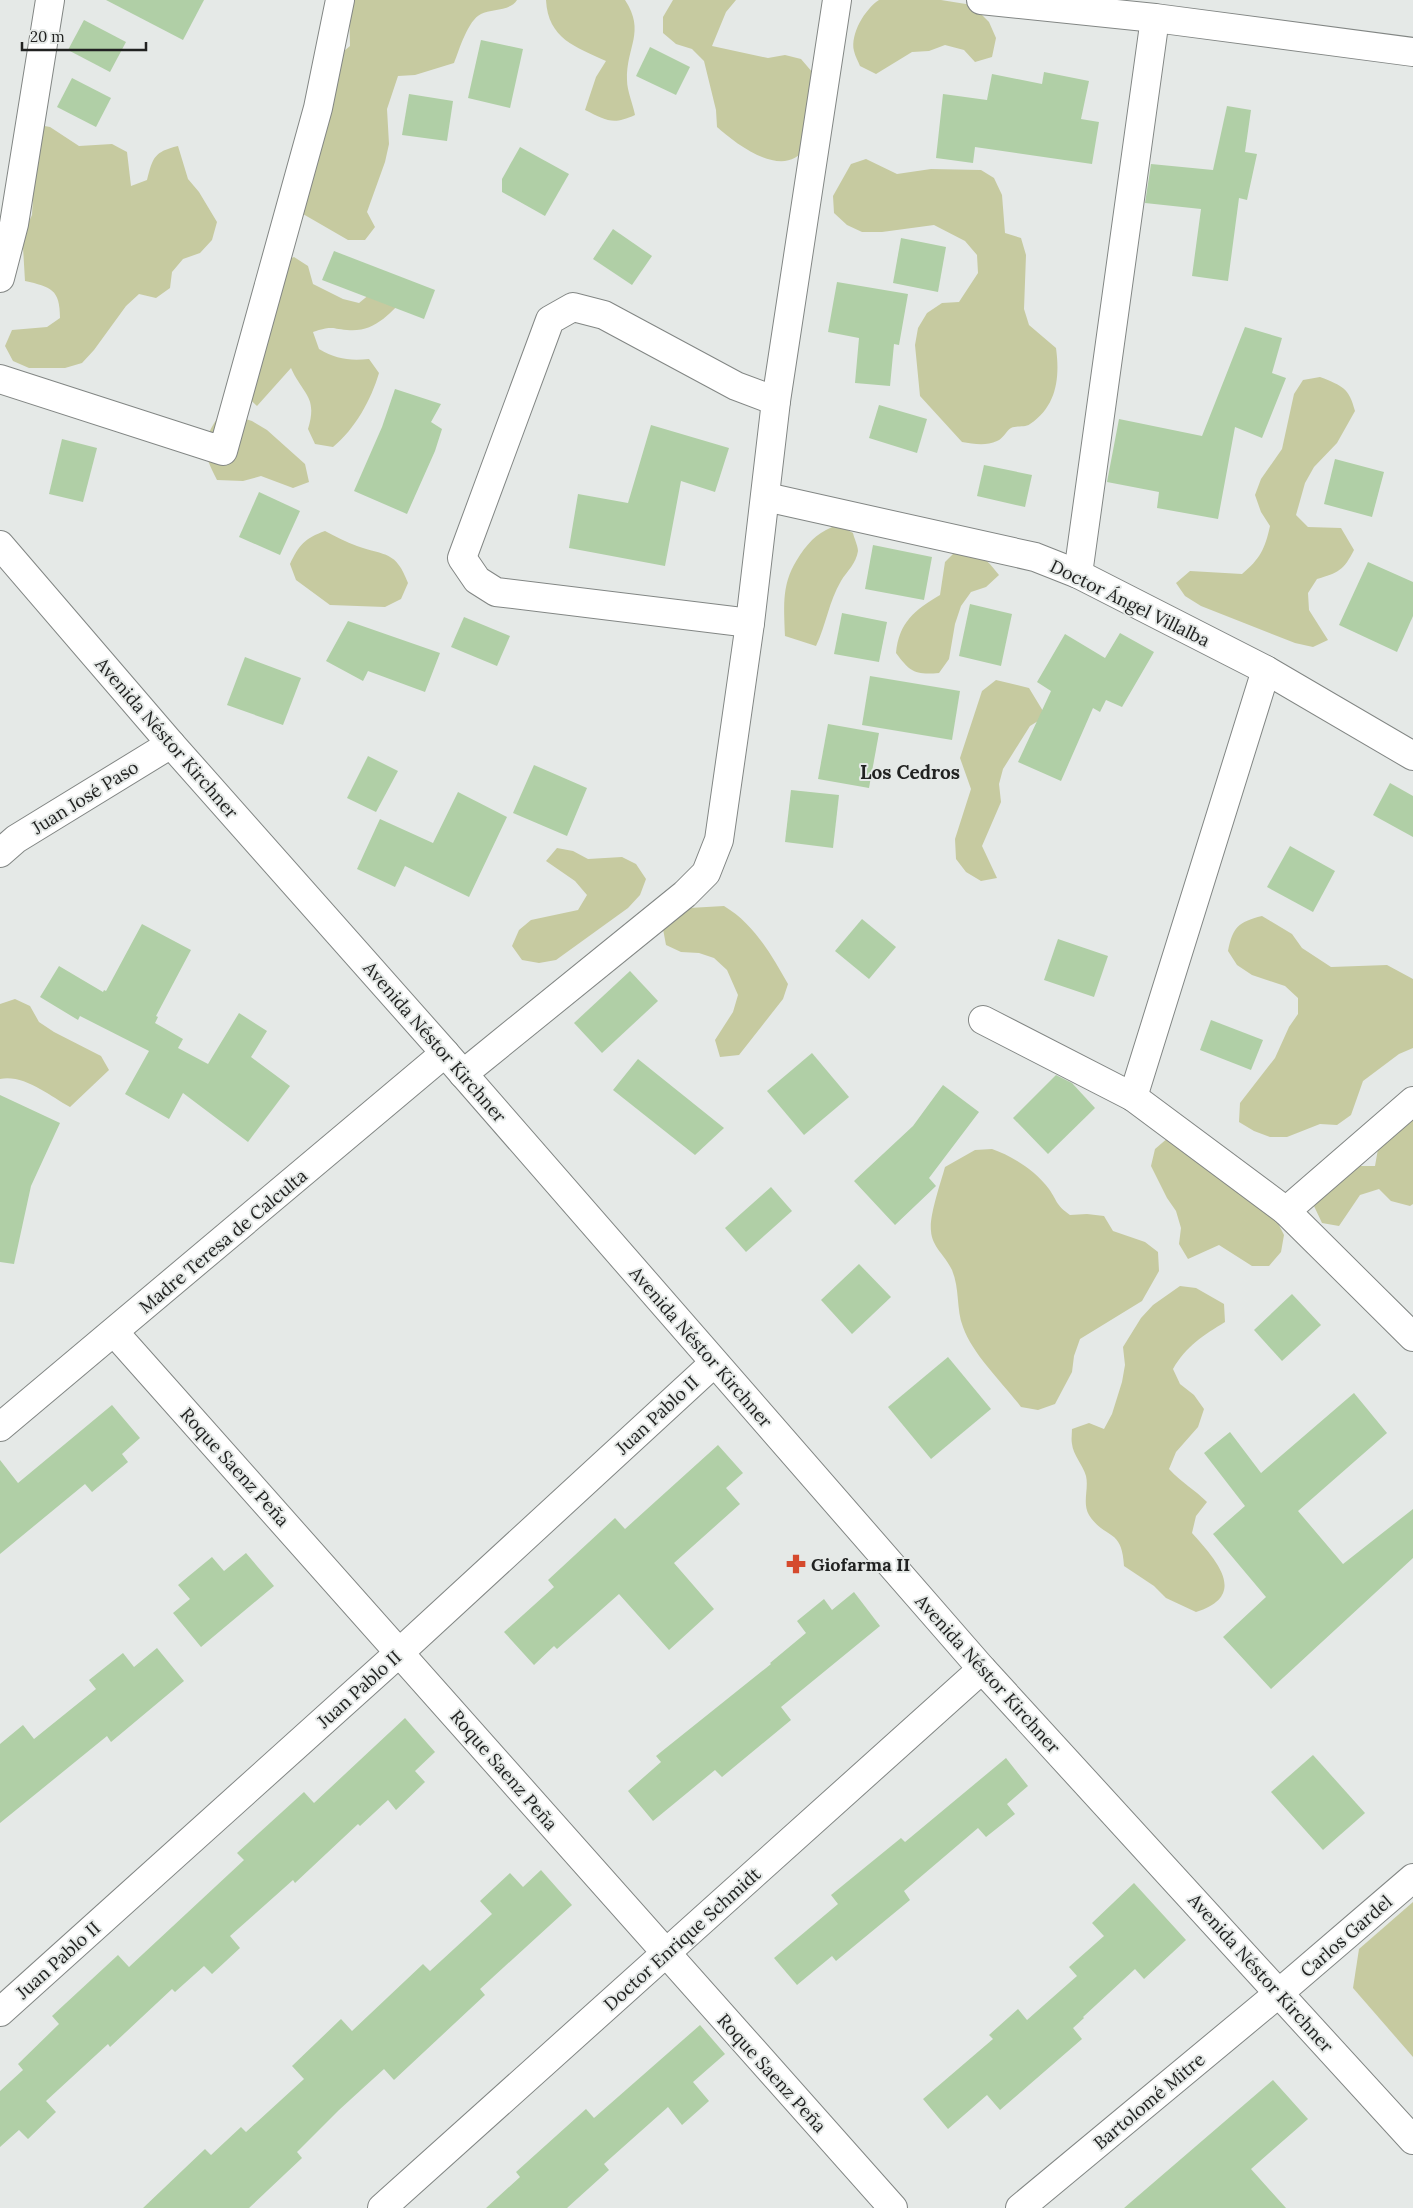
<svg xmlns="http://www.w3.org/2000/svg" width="1413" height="2208" viewBox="0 0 1413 2208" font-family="Lora,serif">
  <rect width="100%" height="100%" fill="#e5e9e7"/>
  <!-- green -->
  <g fill="#c6caa0">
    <path d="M349,0H517C511,11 491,9 481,14C468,20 459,50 454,63L415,75L398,76L387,109L389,144L385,162L367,212L375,227L365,240H348L303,214L337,57L350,46Z"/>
    <path d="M546,0H625C646,32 626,47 627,80C627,91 633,104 635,115C613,125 607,121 585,110L596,77L606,61C576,47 548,39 546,0Z"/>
    <path d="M673,0H736L726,12L712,46L768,58L785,55L801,59L813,73C812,85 810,139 806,146C786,182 737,145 717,127L716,110L704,61L692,49L676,44L663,33V17Z"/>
    <path d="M879,0H941L972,5L989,22L996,38L992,57L975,62L964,50L945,45L929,51L912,52L876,74L860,66C858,61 855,56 854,51C850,34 865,9 879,0Z"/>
    <path d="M34,124L50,127L79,146L112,144L127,152L131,186L147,180C153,157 154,152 178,146L188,179L199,192L217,222L212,240L200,253L183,259L172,272L170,288L156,298L139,294L126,306L94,350L82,363L65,368H29L13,361L5,346L12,330L47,327L60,318C60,289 51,287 25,281L23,247L25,230L32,215L33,198L17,168Z"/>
    <path d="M866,159L897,174L931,169L981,170L994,178L1002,195L1005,233L1021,238L1026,255L1024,309L1029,325L1056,348C1060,377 1057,406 1030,424C1025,428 1017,425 1011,428C1006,431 1003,439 997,441C986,446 974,444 962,442L920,396L915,345L918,328L927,313L942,303L959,302L978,273L977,255L965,241L934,225L882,232H862L847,225L834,213L833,196L851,164Z"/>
    <path d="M294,257L308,266L313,284L343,299L359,303L387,280L408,295C390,313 375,333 347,330C329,328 331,326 313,332L319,349C336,359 349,361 369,359L379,373C371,400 355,429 333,447L315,444L308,429C318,396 303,395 291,368L257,406L245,395L278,264Z"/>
    <path d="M1320,377C1343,386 1349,388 1355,411L1337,443L1314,467L1305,483L1296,515L1308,527L1341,528L1354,550C1344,570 1338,573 1317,579L1308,593L1309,610L1328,640L1313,647L1295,643L1201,606L1185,596L1176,583L1190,571L1242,574C1260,559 1265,549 1270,526L1261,512L1255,495L1261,479L1282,449L1294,394L1303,380Z"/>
    <path d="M236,416L252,421L267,430L305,464L309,482L293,488L261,476L243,481L217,480C204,455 200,443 217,419Z"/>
    <path d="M838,525L853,533C854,538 858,546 858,551C856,564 847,571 841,581C829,601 826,625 816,646L785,636C784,603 781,583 800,555C811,539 820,531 838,525Z"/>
    <path d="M325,531C335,536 346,542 357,546C386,556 396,551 408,583L401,599L385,607L330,605L296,580L290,564C299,545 305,538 325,531Z"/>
    <path d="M958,549C980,553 986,558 999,575L986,587L971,592L961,606L955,624L949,659L939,673C915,675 910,672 896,653C899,622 915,610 940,595L945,562Z"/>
    <polygon points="996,680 1029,688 1046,716 1030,726 1003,769 999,784 1001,802 982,846 997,878 981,881 966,872 956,859 955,839 971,789 960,758 982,691"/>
    <polygon points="557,848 573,851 588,859 622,857 636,864 646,879 640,895 628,908 556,960 539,963 522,960 512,946 519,930 531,920 578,910 587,895 575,881 546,861"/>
    <path d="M724,906C754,924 771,954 788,984L783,999L739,1055L720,1057L715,1040L733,1012L738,995L727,970L714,958L699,953L681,952L666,945L663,929L689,908Z"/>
    <path d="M1262,916L1292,934L1302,948L1331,967L1387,965L1413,979V1048L1399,1054L1363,1081L1351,1115L1337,1125L1320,1124L1287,1137H1270L1254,1131L1239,1122L1240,1103L1275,1058L1289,1027L1298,1014V998L1285,986L1252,975L1237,965L1228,951C1233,927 1238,922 1262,916Z"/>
    <path d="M15,999L30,1006L39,1022L54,1032L101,1056L109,1070L70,1107C50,1096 24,1074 0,1079V1004Z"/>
    <polygon points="1413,1115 1413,1204 1410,1206 1391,1201 1379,1189 1360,1195 1339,1226 1322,1223 1314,1206 1317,1190 1358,1166 1375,1166 1378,1149"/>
    <polygon points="1169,1137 1184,1139 1233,1189 1276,1219 1284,1235 1281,1252 1269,1266 1252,1266 1219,1245 1188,1259 1179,1244 1181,1228 1176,1211 1167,1198 1151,1166 1155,1149"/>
    <path d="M992,1149C1012,1156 1035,1170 1049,1189C1058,1202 1055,1204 1070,1215L1087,1214L1104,1216L1113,1231L1145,1242L1158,1252L1159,1271L1142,1301L1080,1339L1074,1356L1072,1372L1055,1404L1038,1410L1021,1407C1003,1383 973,1355 963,1327C956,1309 960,1289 952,1270C945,1255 932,1247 931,1231C929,1216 941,1182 945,1167L975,1150Z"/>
    <path d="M1180,1286L1196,1288L1224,1304L1225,1322C1204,1335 1186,1346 1173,1369L1180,1384L1194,1395L1204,1409L1198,1427L1176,1452L1169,1469C1181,1482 1195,1490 1207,1502L1196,1516L1192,1533C1215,1559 1250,1595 1196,1612L1166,1598L1154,1586L1124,1566C1122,1527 1105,1540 1089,1515C1082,1503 1089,1489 1086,1476C1083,1465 1073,1455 1072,1444C1071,1439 1072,1434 1072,1429L1089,1423L1104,1429L1112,1414L1122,1382L1125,1365L1123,1347L1141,1318L1153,1305Z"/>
    <polygon points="1413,1902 1413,2057 1353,1988 1359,1949"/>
  </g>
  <!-- building -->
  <g fill="#b0cfa6">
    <polygon points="106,0 204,0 183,40"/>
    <polygon points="84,20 126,42 110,72 68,50"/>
    <polygon points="481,40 523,49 510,108 468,98"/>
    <polygon points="650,47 690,67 676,95 636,76"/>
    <polygon points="1044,72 1089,81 1081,119 1099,122 1092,164 975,147 973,163 936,158 943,94 987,100 992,74 1042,84"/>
    <polygon points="72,78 111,98 96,127 57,107"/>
    <polygon points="409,94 453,101 447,141 402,135"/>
    <polygon points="1227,106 1251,110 1245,152 1257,154 1247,200 1239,198 1228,281 1192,276 1201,209 1145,203 1151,164 1213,170"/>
    <polygon points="520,147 569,174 545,216 502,192 502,179"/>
    <polygon points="613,229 652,256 632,285 593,259"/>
    <polygon points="901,238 946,247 938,292 893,283"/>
    <polygon points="334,251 435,290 424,319 322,280"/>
    <polygon points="837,282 908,294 899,345 894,344 890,386 855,383 859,338 828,332"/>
    <polygon points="1245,327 1282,338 1272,373 1286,378 1262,438 1235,427 1218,519 1157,508 1159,492 1107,482 1119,419 1202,436"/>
    <polygon points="395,389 441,404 431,422 442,429 435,451 407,514 354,491 382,427"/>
    <polygon points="879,405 927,419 917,453 869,438"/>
    <polygon points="651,425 729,448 715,492 681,481 665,566 569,548 578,494 628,503"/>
    <polygon points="62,439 97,448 83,502 49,494"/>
    <polygon points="1335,459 1384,472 1372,517 1324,504"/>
    <polygon points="984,465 1032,475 1025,507 977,496"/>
    <polygon points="259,492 300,511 280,555 239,537"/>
    <polygon points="873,545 932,557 924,600 865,589"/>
    <polygon points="1368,562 1413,582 1413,616 1397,652 1339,625"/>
    <polygon points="970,604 1012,614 1001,666 959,656"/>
    <polygon points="842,613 887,622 879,662 834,654"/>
    <polygon points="464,617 510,636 497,666 451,647"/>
    <polygon points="348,621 440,653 425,692 368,671 363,681 326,661"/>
    <polygon points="1120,633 1154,652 1122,707 1106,700 1100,712 1093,708 1061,781 1018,762 1051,691 1037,682 1065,634 1105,658"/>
    <polygon points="245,657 301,678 283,725 227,705"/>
    <polygon points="870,676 960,691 952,740 862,725"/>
    <polygon points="828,724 879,733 869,788 818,779"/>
    <polygon points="368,756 398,771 376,812 347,798"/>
    <polygon points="534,765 587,788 567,836 513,813"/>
    <polygon points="1390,783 1413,796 1413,837 1373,815"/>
    <polygon points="791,790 839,795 833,848 785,842"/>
    <polygon points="458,792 507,817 469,897 405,866 395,887 357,869 380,819 433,843"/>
    <polygon points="1290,846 1335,871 1313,912 1267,887"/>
    <polygon points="862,919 896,947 869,979 835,951"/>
    <polygon points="142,924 191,950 156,1016 158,1017 155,1023 183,1039 178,1048 208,1064 239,1013 267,1031 251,1057 290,1086 248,1142 183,1093 169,1119 125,1094 149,1051 80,1016 78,1020 40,997 59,966 103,992 104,990 106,991"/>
    <polygon points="1058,939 1108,956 1094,997 1044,980"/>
    <polygon points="630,971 658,1001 602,1053 574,1023"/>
    <polygon points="1211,1020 1263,1040 1251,1070 1200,1050"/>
    <polygon points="812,1053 849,1097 804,1135 767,1091"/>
    <polygon points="638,1059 724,1128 695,1155 613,1090"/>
    <polygon points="1056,1075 1072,1083 1095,1108 1048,1154 1013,1118"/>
    <polygon points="943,1085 979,1112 929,1178 936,1186 895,1225 854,1181 913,1126"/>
    <polygon points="0,1095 60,1123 31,1186 14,1264 0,1262"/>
    <polygon points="771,1187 792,1211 746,1252 725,1228"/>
    <polygon points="859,1264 891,1297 852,1334 821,1300"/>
    <polygon points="1292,1294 1321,1325 1282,1361 1254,1330"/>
    <polygon points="948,1357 991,1409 931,1459 888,1407"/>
    <polygon points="1354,1393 1387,1433 1298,1511 1343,1564 1413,1509 1413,1558 1271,1689 1223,1637 1266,1597 1213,1534 1245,1506 1204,1453 1230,1432 1261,1473"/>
    <polygon points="112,1405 140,1438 122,1454 128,1462 92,1492 85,1484 0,1554 0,1460 18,1483"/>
    <polygon points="718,1445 743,1473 726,1488 740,1504 674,1563 714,1609 669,1650 619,1594 557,1649 554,1646 534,1665 504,1632 554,1587 548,1580 615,1518 625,1529"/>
    <polygon points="246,1553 274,1586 201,1647 173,1613 190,1599 178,1585 212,1557 224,1571"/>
    <polygon points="854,1592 880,1626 781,1707 791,1720 722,1777 715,1770 653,1821 628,1791 661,1762 656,1756 771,1664 770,1663 806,1633 797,1621 824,1599 832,1610"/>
    <polygon points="157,1648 184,1681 111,1742 107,1736 0,1823 0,1744 23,1725 34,1739 96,1689 89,1680 123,1653 134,1667"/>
    <polygon points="405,1718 435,1752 415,1771 425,1782 396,1810 388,1800 360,1826 358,1824 295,1883 293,1880 230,1936 240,1948 212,1974 204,1966 175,1992 172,1989 110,2047 108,2044 46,2101 56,2112 28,2139 19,2130 0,2147 0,2091 23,2070 18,2064 59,2024 52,2016 118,1955 129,1967 244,1860 237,1853 304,1792 314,1803"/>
    <polygon points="1313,1755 1365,1813 1323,1850 1271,1792"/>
    <polygon points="1006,1758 1028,1786 1007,1804 1015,1814 986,1837 978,1828 904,1891 910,1900 836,1961 832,1956 797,1985 774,1958 838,1904 831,1895 901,1838 905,1842"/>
    <polygon points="541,1870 572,1905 480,1989 485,1995 394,2080 384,2069 339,2110 297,2152 302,2158 249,2208 143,2208 205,2149 211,2155 241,2127 246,2132 304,2079 292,2066 341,2019 352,2031 423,1964 430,1971 492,1914 480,1901 510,1873 523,1887"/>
    <polygon points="1134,1883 1186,1940 1144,1979 1135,1969 1083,2017 1084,2018 1073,2028 1082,2039 1000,2110 987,2095 948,2129 923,2099 993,2039 989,2035 1018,2009 1027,2020 1077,1976 1069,1967 1104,1936 1092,1923"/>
    <polygon points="700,2025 725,2054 693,2082 709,2101 682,2125 668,2107 604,2164 609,2170 567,2208 486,2208 520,2177 516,2172 586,2109 594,2118"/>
    <polygon points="1273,2080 1308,2119 1251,2169 1286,2208 1124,2208"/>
  </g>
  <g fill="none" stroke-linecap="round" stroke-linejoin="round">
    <defs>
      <g id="street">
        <polyline points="981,0 1155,18 1413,52"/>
        <polyline points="0,278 14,224 50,0"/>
        <polyline points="0,379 223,451 318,108 340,0"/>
        <polyline points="766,497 1035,557 1078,574 1266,670 1413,756"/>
        <polyline points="1078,574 1155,18"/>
        <polyline points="750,623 496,592 477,580 462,558 550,320 573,307 604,315 736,386 776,401"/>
        <polyline points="0,853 16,839 171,744"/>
        <polyline points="983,1020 1133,1097 1286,1211 1413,1337"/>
        <polyline points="463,1074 685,894 706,873 719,840 750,623 776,401 837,0"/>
        <polyline points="1133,1097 1266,670"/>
        <polyline points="1286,1211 1413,1101"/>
        <polyline points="114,1332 893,2208"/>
        <polyline points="0,1427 445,1053"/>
        <polyline points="0,2012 400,1652 714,1363"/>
        <polyline points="382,2208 982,1669"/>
        <polyline points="1020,2208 1279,1993 1413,1878"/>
      </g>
      <polyline id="secondary" points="0,545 171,744 445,1053 982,1669 1413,2140"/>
    </defs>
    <!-- street casing -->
    <use href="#street" stroke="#828684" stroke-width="30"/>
    <!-- secondary casing -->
    <use href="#secondary" stroke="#828684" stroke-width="30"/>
    <!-- street -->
    <use href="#street" stroke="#fff" stroke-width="28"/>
    <!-- secondary -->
    <use href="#secondary" stroke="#fff" stroke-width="28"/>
  </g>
  <!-- icons -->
  <defs>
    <symbol id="pharmacy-bare" viewBox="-9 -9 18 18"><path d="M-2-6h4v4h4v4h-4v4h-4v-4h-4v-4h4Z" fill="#d54a2d" stroke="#e5e9e7" stroke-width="2.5" paint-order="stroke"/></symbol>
  </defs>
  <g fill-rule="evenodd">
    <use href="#pharmacy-bare" x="782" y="1550" width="28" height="28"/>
  </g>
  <g text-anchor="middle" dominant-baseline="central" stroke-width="4" stroke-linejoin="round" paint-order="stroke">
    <!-- street labels -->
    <g font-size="18" fill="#212221" stroke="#e5e9e7">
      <text transform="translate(1130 603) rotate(26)">Doctor Ángel Villalba</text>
      <text transform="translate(167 738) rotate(49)">Avenida Néstor Kirchner</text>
      <text transform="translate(85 797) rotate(-32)">Juan José Paso</text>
      <text transform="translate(435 1042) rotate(49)">Avenida Néstor Kirchner</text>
      <text transform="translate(223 1241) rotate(-40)">Madre Teresa de Calculta</text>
      <text transform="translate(701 1347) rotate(49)">Avenida Néstor Kirchner</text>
      <text transform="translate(657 1415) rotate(-43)">Juan Pablo II</text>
      <text transform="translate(235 1467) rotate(48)">Roque Saenz Peña</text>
      <text transform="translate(988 1674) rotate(48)">Avenida Néstor Kirchner</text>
      <text transform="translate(359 1689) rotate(-42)">Juan Pablo II</text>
      <text transform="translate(504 1770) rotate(49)">Roque Saenz Peña</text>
      <text transform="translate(1346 1936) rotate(-41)">Carlos Gardel</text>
      <text transform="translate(682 1939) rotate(-42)">Doctor Enrique Schmidt</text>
      <text transform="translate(58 1960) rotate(-42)">Juan Pablo II</text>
      <text transform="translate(1261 1973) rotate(48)">Avenida Néstor Kirchner</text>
      <text transform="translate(772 2073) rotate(48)">Roque Saenz Peña</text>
      <text transform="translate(1149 2101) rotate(-40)">Bartolomé Mitre</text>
    </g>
    <!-- poi labels -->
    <g font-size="18" font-weight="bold" fill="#212221" stroke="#e5e9e7" text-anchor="start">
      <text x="811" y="1564">Giofarma II</text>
    </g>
    <!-- neighbourhood labels -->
    <g font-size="19" font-weight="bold" fill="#212221" stroke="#e5e9e7">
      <text x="910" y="772">Los Cedros</text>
    </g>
  </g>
  <!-- scale -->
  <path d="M22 42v8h124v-8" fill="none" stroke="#212221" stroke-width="2.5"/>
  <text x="30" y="42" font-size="15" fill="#212221" stroke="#e5e9e7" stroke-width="4" paint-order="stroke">20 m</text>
</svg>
